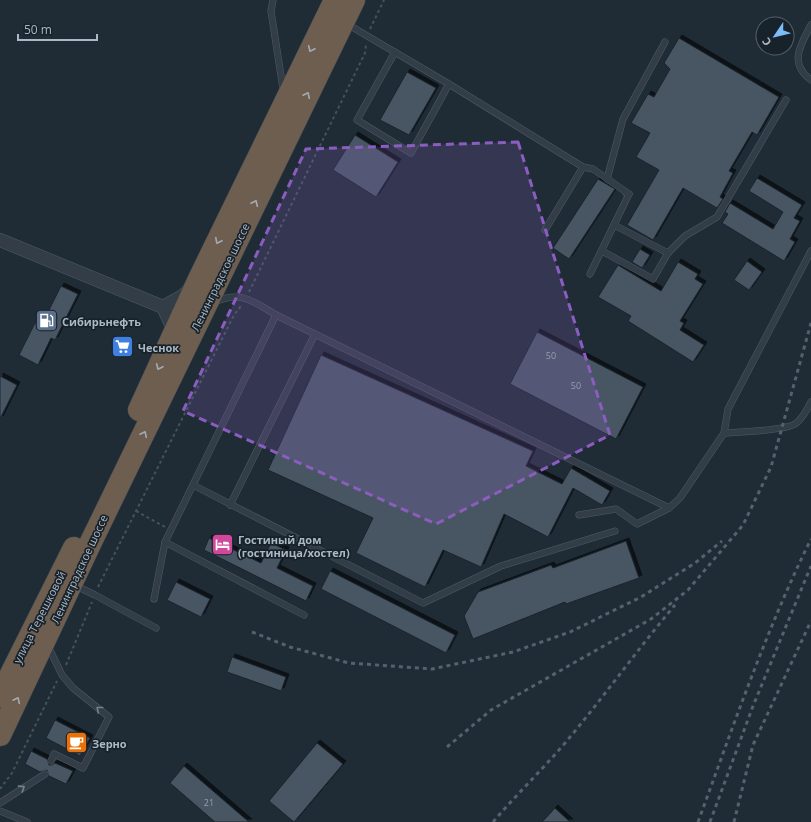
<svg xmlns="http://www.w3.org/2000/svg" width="811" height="822" viewBox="0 0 811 822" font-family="'Open Sans',sans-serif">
  <defs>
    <filter id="shadow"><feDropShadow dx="3" dy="-3" stdDeviation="0" flood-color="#0009"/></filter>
  </defs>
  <rect width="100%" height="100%" fill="#1f2c36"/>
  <!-- building -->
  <g fill="#475662" stroke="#1a242d" filter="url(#shadow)">
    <polygon points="679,38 779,97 757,135 752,132 729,171 733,173 720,197 723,199 717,208 683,188 653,240 627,225 659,170 636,157 650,133 631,123 648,94 654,97 670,69 664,63"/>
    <polygon points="407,72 436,88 409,135 380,120"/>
    <polygon points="355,135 398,162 376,197 333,170"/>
    <polygon points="757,178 802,205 794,218 800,221 790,239 795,242 784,261 722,223 728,214 725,212 730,203 773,229 783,212 749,191"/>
    <polygon points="598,179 615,189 569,259 553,248"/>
    <polygon points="640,249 650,255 642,268 632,262"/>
    <polygon points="747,261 762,272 749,290 734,280"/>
    <polygon points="678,262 698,274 695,279 703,284 680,321 684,323 680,330 704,345 693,362 628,321 631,316 598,297 618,265 661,291"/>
    <polygon points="61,286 78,294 55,340 51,338 38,365 19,355 39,315 45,318"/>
    <polygon points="537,332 643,387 616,439 510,384"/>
    <polygon points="321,355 533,451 526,466 562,484 571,468 610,491 602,505 573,488 548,537 504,514 481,567 443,550 425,587 356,553 373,518 268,470"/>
    <polygon points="0,376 17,385 0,419"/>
    <polygon points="209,538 261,563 271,543 286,550 277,568 313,586 306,601 204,550"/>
    <polygon points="626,541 639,578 566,604 565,602 473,639 464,616 478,592 551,565 553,568"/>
    <polygon points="330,571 455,635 446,653 321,589"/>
    <polygon points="176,582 210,599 201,617 167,600"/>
    <polygon points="232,657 286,677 281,691 227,672"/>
    <polygon points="55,720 90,738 80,756 46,738"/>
    <polygon points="317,743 343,764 294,822 269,801"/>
    <polygon points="31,751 47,759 49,765 52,765 55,763 73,771 66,784 49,776 47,770 40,772 25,764"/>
    <polygon points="184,766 249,822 215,822 170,783"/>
    <polygon points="555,808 570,822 542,822"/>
  </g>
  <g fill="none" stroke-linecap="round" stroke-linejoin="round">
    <defs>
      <g id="lane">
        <polyline points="273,0 271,11 283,89"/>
        <polyline points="347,24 449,84 583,167 593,169 629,194"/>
        <path d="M811,25C801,44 788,63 811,80"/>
        <polyline points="395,52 357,120 411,153 449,84"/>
        <polyline points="609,180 607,179 623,119 665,42"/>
        <polyline points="545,230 583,167"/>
        <polyline points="602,251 653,279 668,253 614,225"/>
        <polyline points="668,253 685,236 717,217 786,100"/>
        <polyline points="590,274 629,194 626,193"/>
        <path d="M215,302C242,290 254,302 276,315L669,508"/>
        <path d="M724,433C739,432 783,431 795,424C802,420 807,409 811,402"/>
        <polyline points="193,485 423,603 501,566 615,531"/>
        <polyline points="230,505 315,334"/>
        <polyline points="579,515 616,509 637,524 669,508 680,498 724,433 728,409 811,251"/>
        <polyline points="165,542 304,615"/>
        <polyline points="74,585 95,595 156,628"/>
        <polyline points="154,599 165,542 276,315"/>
        <polyline points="48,646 62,675 73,688 109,717 83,768 54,754 51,761"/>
        <polyline points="0,803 45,774"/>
        <polyline points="0,811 27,822"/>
      </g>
      <g id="street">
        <polyline points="0,240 163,307 171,324 171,335"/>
        <polyline points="163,307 183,296 191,288"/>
      </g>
      <g id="highway">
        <polyline points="139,410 198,281 335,0"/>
        <polyline points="0,696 74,548"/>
        <polyline points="0,735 90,544 354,0"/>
      </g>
    </defs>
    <!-- lane casing -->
    <use href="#lane" stroke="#505b65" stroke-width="7"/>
    <!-- street casing -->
    <use href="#street" stroke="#505b65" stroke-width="14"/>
    <!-- highway casing -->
    <use href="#highway" stroke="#3d4851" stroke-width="23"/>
    <!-- path -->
    <g stroke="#405656" stroke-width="2" stroke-dasharray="3 3" stroke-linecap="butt">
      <polyline points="370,29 384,0"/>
      <polyline points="249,292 365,53 366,45"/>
      <polyline points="136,511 165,527"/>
      <polyline points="98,587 234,315 241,306"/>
      <polyline points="66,665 92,602"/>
      <polyline points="0,789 12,773 57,681"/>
    </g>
    <!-- lane -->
    <use href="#lane" stroke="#323d47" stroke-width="6"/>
    <!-- street -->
    <use href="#street" stroke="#323d47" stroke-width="13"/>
    <!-- highway -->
    <use href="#highway" stroke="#6d5e4f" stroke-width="22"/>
    <!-- rail -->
    <g stroke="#54626e" stroke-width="3" stroke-dasharray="4 4" stroke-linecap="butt">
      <polyline points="252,632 290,647 349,663 432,669 513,652 570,632 641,597 695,563 722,541"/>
      <polyline points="447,747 491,710 651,619 688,590 743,525 771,467 811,323"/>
      <path d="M493,822C516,795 542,770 565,743C603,698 637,650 675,605"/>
      <path d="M698,822C733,727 766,630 811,539"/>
      <polyline points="710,822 753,706 811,566"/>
      <polyline points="734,822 753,745 811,621"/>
    </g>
  </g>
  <!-- one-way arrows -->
  <defs><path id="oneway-chevron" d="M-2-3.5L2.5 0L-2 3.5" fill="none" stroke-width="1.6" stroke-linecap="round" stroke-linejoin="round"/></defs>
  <g stroke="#a3aab2">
    <use href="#oneway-chevron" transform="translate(311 49) rotate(115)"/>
    <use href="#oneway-chevron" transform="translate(307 95) rotate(-64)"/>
    <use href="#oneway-chevron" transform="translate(255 203) rotate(-65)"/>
    <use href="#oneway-chevron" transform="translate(218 241) rotate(117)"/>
    <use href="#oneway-chevron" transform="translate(159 367) rotate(115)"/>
    <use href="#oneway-chevron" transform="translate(144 434) rotate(-64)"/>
    <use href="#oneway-chevron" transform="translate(17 700) rotate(-64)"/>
  </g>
  <g stroke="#75818c">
    <use href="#oneway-chevron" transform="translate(99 709) rotate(-141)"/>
    <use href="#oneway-chevron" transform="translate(22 788) rotate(-33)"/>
  </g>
  <!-- marked area -->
  <path fill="#8c5dc1" fill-opacity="0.2" stroke="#8c5dc1" stroke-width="3" stroke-dasharray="8 5" stroke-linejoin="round" d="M518,142L610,435L436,524L183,411L306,149Z"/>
  <!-- icons -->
  <defs>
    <symbol id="fuel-square" viewBox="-11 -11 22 22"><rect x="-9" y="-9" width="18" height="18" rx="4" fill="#5c6f8a" stroke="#18222b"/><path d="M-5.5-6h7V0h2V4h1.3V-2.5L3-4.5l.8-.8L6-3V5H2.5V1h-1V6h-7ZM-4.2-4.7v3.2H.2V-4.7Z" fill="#fff"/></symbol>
    <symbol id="supermarket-square" viewBox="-11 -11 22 22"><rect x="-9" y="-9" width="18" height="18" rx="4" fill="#3f7fe0" stroke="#18222b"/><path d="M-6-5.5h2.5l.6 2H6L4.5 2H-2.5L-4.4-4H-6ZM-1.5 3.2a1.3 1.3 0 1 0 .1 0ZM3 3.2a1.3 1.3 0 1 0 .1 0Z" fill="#fff"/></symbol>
    <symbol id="hotel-square" viewBox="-11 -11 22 22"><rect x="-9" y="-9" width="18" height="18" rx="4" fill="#d1479c" stroke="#18222b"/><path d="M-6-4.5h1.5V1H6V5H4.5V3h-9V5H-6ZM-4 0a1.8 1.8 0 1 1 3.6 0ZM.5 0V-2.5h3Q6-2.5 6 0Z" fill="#fff"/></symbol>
    <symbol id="cafe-square" viewBox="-11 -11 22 22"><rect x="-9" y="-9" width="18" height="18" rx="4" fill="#e8710a" stroke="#18222b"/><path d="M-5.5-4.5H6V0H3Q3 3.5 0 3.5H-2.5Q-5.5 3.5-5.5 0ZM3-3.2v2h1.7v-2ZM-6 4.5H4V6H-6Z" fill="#fff"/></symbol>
  </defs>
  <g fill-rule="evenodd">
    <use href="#fuel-square" x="34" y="308" width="25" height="25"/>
    <use href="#supermarket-square" x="110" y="334" width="25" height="25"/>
    <use href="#hotel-square" x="210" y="532" width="25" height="25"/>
    <use href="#cafe-square" x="64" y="730" width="25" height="25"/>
  </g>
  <g text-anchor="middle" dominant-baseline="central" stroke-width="3.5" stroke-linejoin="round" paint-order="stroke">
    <!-- number labels -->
    <g font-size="9" fill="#93a0ac">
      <text x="551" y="355">50</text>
      <text x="576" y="385">50</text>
      <text x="209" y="802">21</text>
    </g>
    <!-- street labels -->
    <g font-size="11" fill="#acb8c4" stroke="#18222b">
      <text transform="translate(220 277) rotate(-64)">Ленинградское шоссе</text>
      <text transform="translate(79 569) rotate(-65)">Ленинградское шоссе</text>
      <text transform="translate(39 617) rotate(-63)">улица Терешковой</text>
    </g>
    <!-- poi labels -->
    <g font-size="11" font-weight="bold" fill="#acb8c4" stroke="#18222b" text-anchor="start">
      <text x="62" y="321">Сибирьнефть</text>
      <text x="138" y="347">Чеснок</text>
      <text x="238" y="539">Гостиный дом<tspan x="238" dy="13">(гостиница/хостел)</tspan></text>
      <text x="92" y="743">Зерно</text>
    </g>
  </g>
  <!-- north arrow -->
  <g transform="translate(775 36) rotate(235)"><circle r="19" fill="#18222b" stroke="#535e68"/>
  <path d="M0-3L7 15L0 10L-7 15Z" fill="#7dbcf8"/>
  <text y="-6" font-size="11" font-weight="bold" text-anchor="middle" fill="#acb8c4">С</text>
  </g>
  <!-- scale -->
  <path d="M18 34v6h79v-6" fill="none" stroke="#acb8c4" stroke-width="2"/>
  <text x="24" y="34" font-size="12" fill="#acb8c4" stroke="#18222b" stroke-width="3" paint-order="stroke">50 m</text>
</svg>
